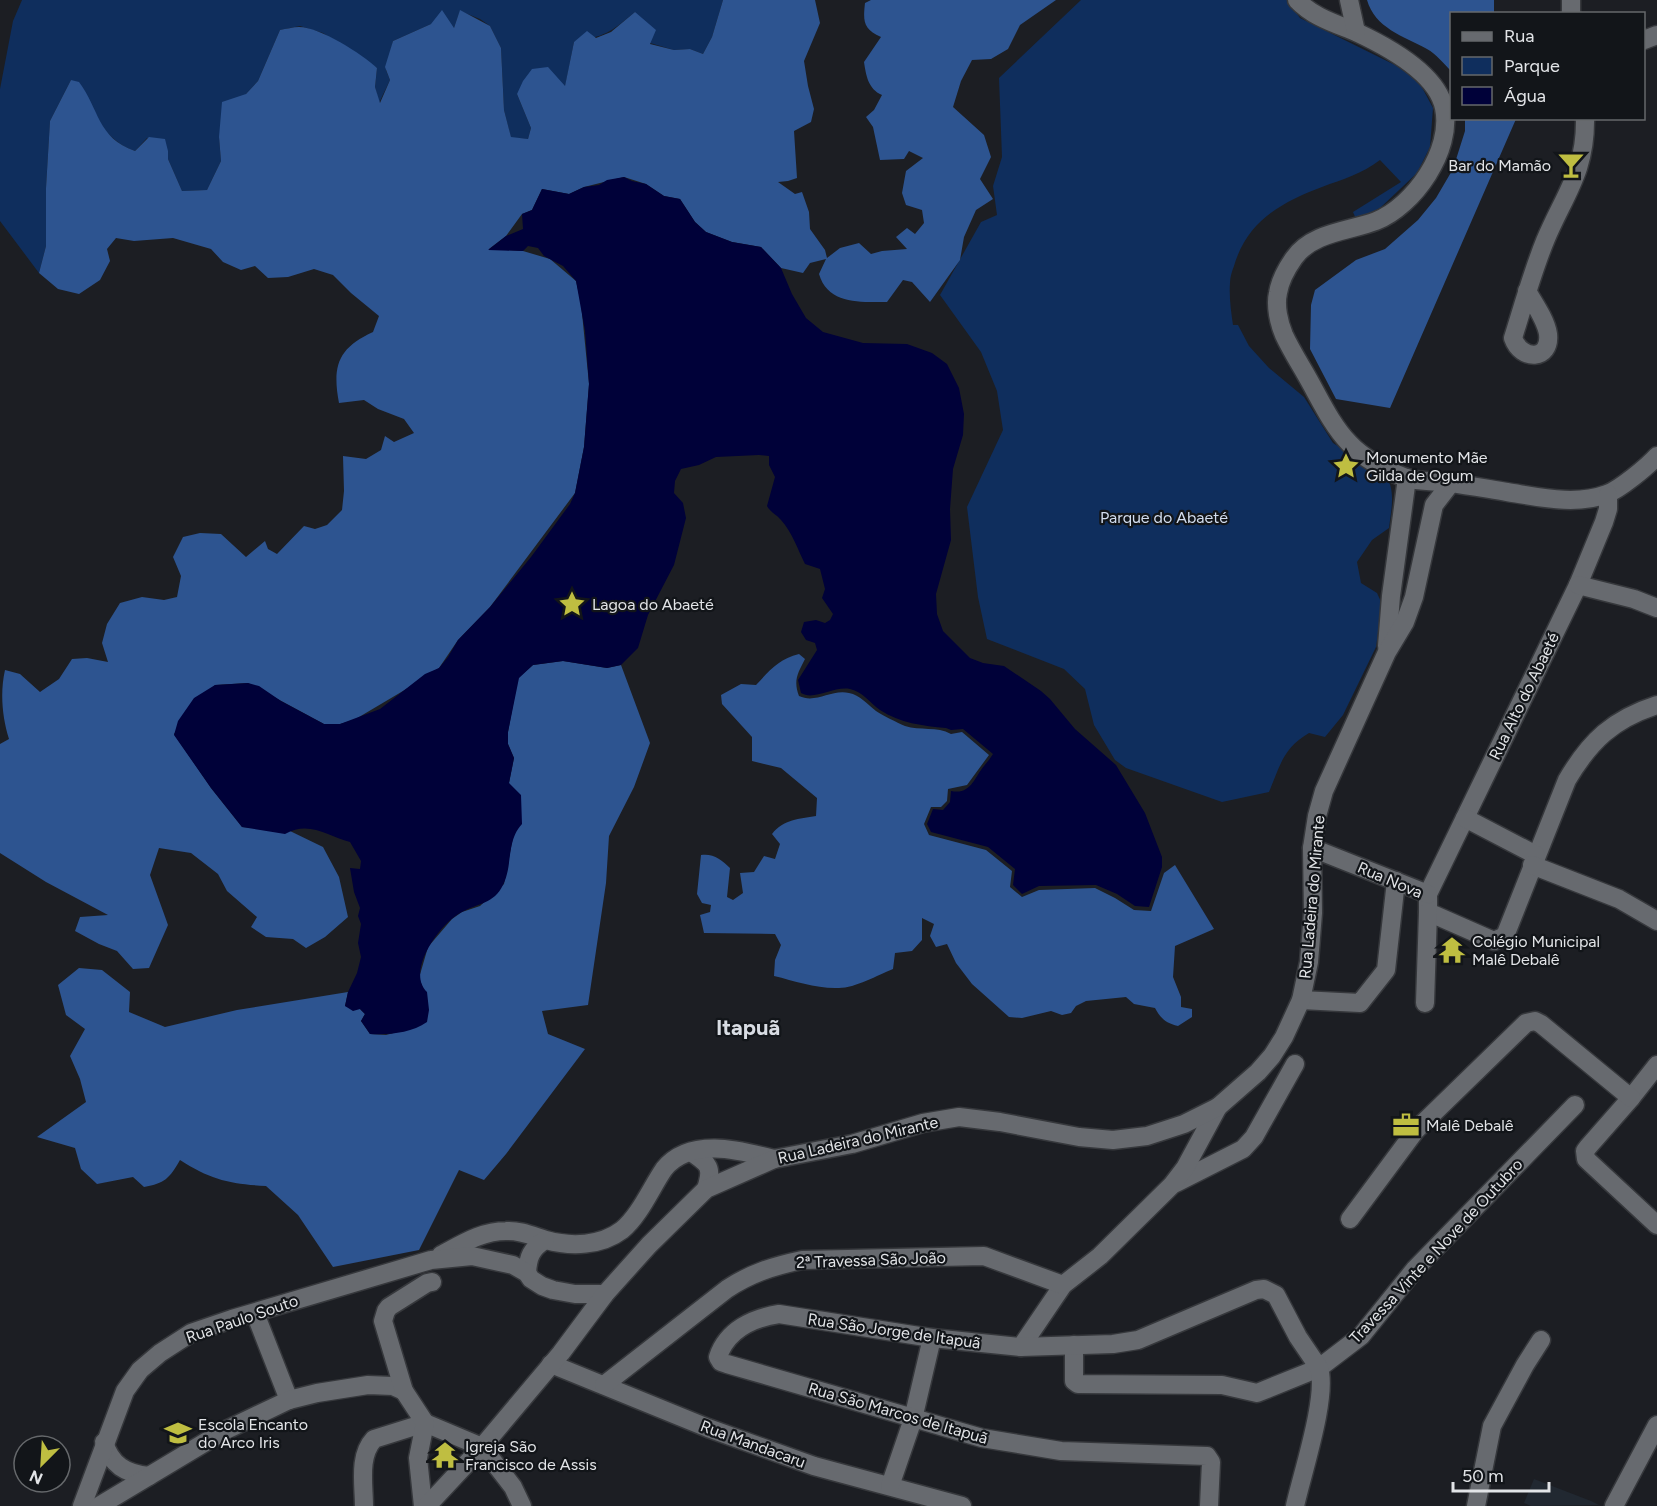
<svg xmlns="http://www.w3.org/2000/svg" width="1657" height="1506" viewBox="0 0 1657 1506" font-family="Figtree,sans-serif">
  <rect width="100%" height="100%" fill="#1c1e23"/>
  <!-- built -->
  <polygon fill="#212831" points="1534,1479 1591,1501 1599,1505 1531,1506 1524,1503"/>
  <!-- green -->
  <g fill="#0f2e5d">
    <path d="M22,0H723L712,37L703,54L690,49L674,50L650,43L635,12C610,33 605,36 574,42L565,87L517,94L531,128L528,139L511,138L504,110L501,48L490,26L480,19L460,11L454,28L431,24L393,41L386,70L390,80L379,103L375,87L377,68L323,33L300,26L280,30L258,81L246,94L219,137L221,161L207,190L182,191L168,159V151L147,138L135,151C104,141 88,106 71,80L50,121L46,188V246L39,273L0,221V89L13,21Z"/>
    <path d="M1081,0H1287L1300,18L1395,65L1418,80L1433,108L1430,147L1417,173L1380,208L1356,219L1353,212L1401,182L1380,160C1362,174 1343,179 1322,187C1282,202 1247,221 1234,266C1232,271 1230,277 1230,283C1229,297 1231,311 1233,325H1238L1249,346L1269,368L1304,397L1333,443L1386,476C1396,491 1391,511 1389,528L1372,540L1357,562L1361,583L1377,593L1382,604L1376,647L1343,715L1325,737L1309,733C1283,748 1280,766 1269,792L1222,802L1126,768L1115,760L1094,725L1085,689L1064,669L987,639L978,597L967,507L1003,430L997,391L981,352L940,295L981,222L997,215L993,186L1002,157L999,78Z"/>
  </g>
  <!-- forest -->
  <g fill="#2d5490">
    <path d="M723,0H815L820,23L804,61L808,86L814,109L811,122L794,131L797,178L788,181L778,182L795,194L802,192L809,212L810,229L825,250L827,258L840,248L859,243L871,254L882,251L907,249L896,237L907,228L915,234L924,223L922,210L906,205L902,193L906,171L923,158L909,151L904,159L880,160L873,127L866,117L874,110L882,95C868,89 866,75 864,62L881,37C863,29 863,21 865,3L871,0H1056L1020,25L1008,49L991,59L972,60L961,81L953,107L984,135L991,157L980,179L993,199L976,210L964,237L960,260L930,302L912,282L903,280L887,302C861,302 828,305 819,274L826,259L810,263L803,273L781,268L761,247L732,242L706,232L695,222L680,199L664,196L646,184L624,177L584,187L569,194L542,189L532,210L522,214L506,236L489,249L523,251L550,259L576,281L581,303L589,384L584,447L575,493L490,607L458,640L439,668L408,688L354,720L340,724H324L248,683L215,685L174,734L211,788L242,827L290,831L323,847L339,877L348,917L325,937L306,948L293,939L266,937L251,927L257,917L227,891L218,874L191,853L159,848L150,875L168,925L149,968L133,969L117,951L99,944L75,931L80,917L108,915L46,882L0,853V744L9,739C2,717 0,692 5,670L20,674L40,692L59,679L72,659L87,658L108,662L102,643L107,624L120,603L142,597L164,600L177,597L181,576L173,557L183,537L200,533L221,534L246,557L265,541L268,549L277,554L304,526L315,529L327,525L342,510L344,491L343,456L366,459L381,450L385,436L394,442L414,433L404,419L378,409L364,400L339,403C332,366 338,348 373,332L379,316L351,293L333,275L314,269L288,277L268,278L255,266L241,270L223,262L211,249L173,238L134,241L116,238L107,249L110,261L100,280L79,294L58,289L39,273L46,246V188L50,121L71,80L79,82C99,108 97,138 135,151L149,137L165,139L168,151V159L182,191L207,190L221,161L219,137L222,102L246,94L258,81L280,30C286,29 293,27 299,27C320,27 362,54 377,68L375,87L380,103L390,80L385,67L393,41L431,24L442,10L454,28L460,10L490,26L501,48L504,110L511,137L528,139L531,128L517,94L523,81L532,69L548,67L565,86L574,42L587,31L596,38L611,32L635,12L656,30L650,44L674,50L690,49L703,54L712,37Z"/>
    <path d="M1367,0H1494V13L1452,14L1451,71C1444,64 1436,54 1427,49C1403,36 1375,28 1367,0Z"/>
    <polygon points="1465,119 1516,119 1390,408 1336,399 1310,349 1311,305 1315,290 1356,260 1385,249 1418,220 1436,198 1453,169 1465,131"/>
    <path d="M799,654L805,659C798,673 793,680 799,696C816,704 831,689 849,693C860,695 867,704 876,711C884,716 896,722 905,726C920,731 937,726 951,734L962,732L989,755L967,785L948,789L947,801L941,807H931L924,824L929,835L986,850L1012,871L1010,887L1022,897L1039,890L1095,888L1115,898L1134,910L1151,911L1164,873L1175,865L1214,929L1175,946L1173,977L1181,997V1007L1192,1009V1017L1178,1026C1166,1023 1161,1019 1155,1008L1134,1004L1126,997L1086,1001L1076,1006L1071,1013L1062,1015L1051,1011L1022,1018L1009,1017L972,984L956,963L947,944L936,947L930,936L934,924L922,918V940L912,951L895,953L893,969C878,975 855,988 839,988C817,989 795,981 774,976L775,960L781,945L775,934L704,933L700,915L710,912L711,905L702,903L697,894L701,855C713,853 722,860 730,868L727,897L733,900L743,893L740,873L754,872L764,856L775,859L780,844L772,834C784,819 799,819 816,816L817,798L781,768L752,761V737L722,704L721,695L741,684L756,685C770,670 779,659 799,654Z"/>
    <path d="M563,661L607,668L621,665L650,743L634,787L609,836L606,883L588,1005L542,1011L548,1034L585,1049L506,1154L484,1180L459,1170L419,1250L333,1267L298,1215L266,1186C230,1184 211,1180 180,1160C169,1179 165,1183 144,1187L133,1177L97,1184L81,1169L75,1148L37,1137L86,1102L80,1079L70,1056L85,1029L66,1015L58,985L79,968L102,970L130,992L129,1012L165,1027L237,1010L348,992L345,1006L360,1009L365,1014L361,1021L370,1034L386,1035L401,1031L423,988L419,978L428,947L452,919L462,912L480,906L504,884L514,832L509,783L514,758L508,744V732L518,678L533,665Z"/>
  </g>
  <!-- water -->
  <path fill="#000139" d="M624,177L632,181L646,184L664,196L680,199L695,222L706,232L732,242L761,247L781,268L792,294L806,318L823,332L863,343L907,344L932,353L947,364L959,388L964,414L963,435L953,469L950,509L951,540L936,594L937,614L943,631L970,658L983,663L1004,666L1041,691L1050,699L1075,729L1116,765L1145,813L1162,857V867L1149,907L1135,906L1117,894L1096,885L1039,886L1022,894L1013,885L1015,869L988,847L931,832L927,824L933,809L943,810L950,802L951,791C971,795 974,778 984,766C987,762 990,759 993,754L963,729L951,730L946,728C923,726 900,723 880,710C870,703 863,692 850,689C833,686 814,701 801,693L798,680L817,650L815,643L806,640L801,632L804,622L816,620L825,623L830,620L833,614L822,598L825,589L820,569L805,564C798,550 792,532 781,520C776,514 771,513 767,506L775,477L769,465V456L759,455L716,457L699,465L681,469L675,481L674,493L683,503L686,518L674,565L648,615L638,648L621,665L607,668L563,661L533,665L519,678L508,732V744L514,758L509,783L521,795L522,824C506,841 513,866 503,885C494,904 478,903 462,912C441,922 405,971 427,992L429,1010L427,1022C411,1033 389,1035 370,1034L361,1021L365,1014L360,1009L353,1011L345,1006L348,992L357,973L361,957L358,943L361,924L358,916L360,908L354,892L350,868L360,869L361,861L350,842C328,836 309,820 285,834L242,827L211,788L174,735L178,721L194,698L215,685L248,683L259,686L281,701L324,724H340L380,709L425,674L439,668L448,657L458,640L490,607L531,557L570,504L575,493L584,447L589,384L585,331L576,281L563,266L544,256L538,248L528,246L523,251L488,250L506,236L523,229L522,214L532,210L542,189L569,194L584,187L599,185L607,180Z"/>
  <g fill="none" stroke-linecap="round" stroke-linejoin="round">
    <defs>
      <g id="minor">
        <path d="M1297,0C1313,17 1334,23 1356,32C1386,46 1437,73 1444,108C1453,150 1414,206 1376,221C1350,231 1312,232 1294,258C1287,268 1280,280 1278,293C1275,306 1279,323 1284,335C1290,348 1298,361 1305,373C1319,397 1330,423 1349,443C1363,458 1386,471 1406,478C1419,482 1436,481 1449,483C1468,485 1488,489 1507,492C1539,497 1575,506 1607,494C1620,489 1647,467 1657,456"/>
        <polyline points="1349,0 1356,32"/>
        <polyline points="1571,14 1571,0"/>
        <polyline points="1644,40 1657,35"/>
        <path d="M1527,291C1534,303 1546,320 1548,334C1551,361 1521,361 1513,338C1523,306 1532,273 1545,241C1564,195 1586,172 1585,118"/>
        <path d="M1608,494V509L1604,522L1578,585L1428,894V912L1494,941L1505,936L1567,780C1590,741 1613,719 1657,705"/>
        <polyline points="1578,585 1634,599 1657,608"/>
        <polyline points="1387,646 1391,596 1407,478"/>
        <polyline points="1465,818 1536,855"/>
        <polyline points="1312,848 1428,894"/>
        <polyline points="1532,865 1619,899 1657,921"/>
        <polyline points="1301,1000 1360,1003 1386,970 1396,881"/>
        <polyline points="1425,1003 1428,912"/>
        <polyline points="1657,1065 1631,1098 1588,1147 1585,1151 1586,1159 1657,1225"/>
        <path d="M691,1152C709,1164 713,1167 706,1189"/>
        <polyline points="1176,1183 1243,1149 1254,1137 1295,1064"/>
        <polyline points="1350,1219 1416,1130 1526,1023 1535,1021 1541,1024 1631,1098"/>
        <path d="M441,1255C462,1244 482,1231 506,1231C520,1230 533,1236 546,1240C571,1247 601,1246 622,1230C640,1215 651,1188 664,1169C690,1137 739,1150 774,1159"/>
        <path d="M527,1273C528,1257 531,1249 545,1240"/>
        <polyline points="255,1313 289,1400"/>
        <polyline points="1074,1345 1074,1381 1078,1384 1222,1385 1257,1393 1319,1368 1361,1336 1415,1269 1575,1105"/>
        <polyline points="1021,1347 1063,1285 1100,1256 1172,1185 1185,1168 1218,1107"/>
        <polyline points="551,1364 708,1428 814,1466 962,1506"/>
        <path d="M604,1385L727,1289C751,1273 774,1266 802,1260L984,1256L1063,1285"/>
        <polyline points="425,1423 482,1447 513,1487 522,1506"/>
        <path d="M104,1442C111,1465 126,1474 149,1476"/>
        <polyline points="890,1486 913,1419 932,1338"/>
        <polyline points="82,1506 125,1391 140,1370 160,1353 191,1333 232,1319 431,1260 472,1256 513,1265 527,1273 531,1279 542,1286 553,1290 575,1294 605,1294"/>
        <polyline points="99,1506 224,1431 289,1400 317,1393 368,1385 393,1386 404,1391"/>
        <path d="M364,1506C364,1485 358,1456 374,1439L425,1423"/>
        <polyline points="423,1506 418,1458 425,1423 404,1391 383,1321 386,1311 389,1307 427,1283 432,1282"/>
        <polyline points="427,1506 482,1447 561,1353 605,1294 649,1245 706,1189 774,1159 852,1144 923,1123 959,1117 1000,1122 1079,1137 1113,1140 1147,1136 1184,1124 1218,1107 1258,1072 1272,1056 1284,1037 1301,1000 1309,962 1313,913 1312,848 1317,816 1324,791 1387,652 1405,622 1414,597 1434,505 1451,483"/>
        <path d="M1209,1506L1211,1462L1207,1456L1061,1451L982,1438L727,1364L721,1362L718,1357C727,1330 753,1318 779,1314L932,1338L1021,1347L1113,1344L1138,1340L1256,1290L1264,1289L1276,1295L1298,1337L1319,1368C1328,1396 1302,1474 1295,1506"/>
        <polyline points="1476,1506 1492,1426 1525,1365 1541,1340"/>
        <polyline points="1614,1506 1657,1425"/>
      </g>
    </defs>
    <!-- minor casing -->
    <use href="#minor" stroke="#36383c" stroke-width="21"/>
    <!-- minor -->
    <use href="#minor" stroke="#676a6f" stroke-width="18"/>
  </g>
  <!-- icons -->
  <defs>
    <symbol id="bar-bare" viewBox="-9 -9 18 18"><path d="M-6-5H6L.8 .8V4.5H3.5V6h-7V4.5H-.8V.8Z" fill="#bfbe41" stroke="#121519" stroke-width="2.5" paint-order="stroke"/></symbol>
    <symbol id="sight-bare" viewBox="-9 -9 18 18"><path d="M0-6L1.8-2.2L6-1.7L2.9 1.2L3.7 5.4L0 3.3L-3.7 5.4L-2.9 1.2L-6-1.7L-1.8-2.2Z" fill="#bfbe41" stroke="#121519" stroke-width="2.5" paint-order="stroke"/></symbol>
    <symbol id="temple-bare" viewBox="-9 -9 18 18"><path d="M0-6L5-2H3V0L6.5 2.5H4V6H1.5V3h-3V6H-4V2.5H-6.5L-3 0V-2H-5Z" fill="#bfbe41" stroke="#121519" stroke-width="2.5" paint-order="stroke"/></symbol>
    <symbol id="office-bare" viewBox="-9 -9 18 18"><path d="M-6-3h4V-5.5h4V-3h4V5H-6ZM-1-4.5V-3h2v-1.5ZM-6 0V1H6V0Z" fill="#bfbe41" stroke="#121519" stroke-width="2.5" paint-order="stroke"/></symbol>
    <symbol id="school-bare" viewBox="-9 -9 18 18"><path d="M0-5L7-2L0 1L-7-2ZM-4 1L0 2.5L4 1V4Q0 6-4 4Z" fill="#bfbe41" stroke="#121519" stroke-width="2.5" paint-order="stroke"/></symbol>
  </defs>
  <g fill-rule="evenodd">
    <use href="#bar-bare" x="1552" y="146" width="38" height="38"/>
    <use href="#sight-bare" x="1327" y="447" width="38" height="38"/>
    <use href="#sight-bare" x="553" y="585" width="38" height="38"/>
    <use href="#temple-bare" x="1433" y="931" width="38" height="38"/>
    <use href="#office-bare" x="1387" y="1106" width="38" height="38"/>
    <use href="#school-bare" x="159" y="1414" width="38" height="38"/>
    <use href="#temple-bare" x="426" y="1436" width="38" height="38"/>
  </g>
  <g text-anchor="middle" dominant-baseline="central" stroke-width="4.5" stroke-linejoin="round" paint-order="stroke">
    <!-- poi labels -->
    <g font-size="16" fill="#e2e4e7" stroke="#121519" text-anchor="start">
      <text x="1551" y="165" text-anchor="end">Bar do Mamão</text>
      <text x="1366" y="457">Monumento Mãe<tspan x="1366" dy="18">Gilda de Ogum</tspan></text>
      <text x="592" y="604">Lagoa do Abaeté</text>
      <text x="1472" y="941">Colégio Municipal<tspan x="1472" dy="18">Malê Debalê</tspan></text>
      <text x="1426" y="1125">Malê Debalê</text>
      <text x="198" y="1424">Escola Encanto<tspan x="198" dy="18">do Arco Iris</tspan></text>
      <text x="465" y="1446">Igreja São<tspan x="465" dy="18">Francisco de Assis</tspan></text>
    </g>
    <!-- park labels -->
    <g font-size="16" fill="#d2ddef" stroke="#121519">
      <text x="1164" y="517">Parque do Abaeté</text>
    </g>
    <!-- street labels -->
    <g font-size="16" fill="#e2e4e7" stroke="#121519">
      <text transform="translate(1524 696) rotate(-64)">Rua Alto do Abaeté</text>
      <text transform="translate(1390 880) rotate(23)">Rua Nova</text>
      <text transform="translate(1312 897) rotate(-85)">Rua Ladeira do Mirante</text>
      <text transform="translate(858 1140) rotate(-13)">Rua Ladeira do Mirante</text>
      <text transform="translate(1436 1251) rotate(-47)">Travessa Vinte e Nove de Outubro</text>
      <text transform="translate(871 1260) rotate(-2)">2ª Travessa São João</text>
      <text transform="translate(242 1319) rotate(-19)">Rua Paulo Souto</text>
      <text transform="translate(894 1331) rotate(8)">Rua São Jorge de Itapuã</text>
      <text transform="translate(898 1413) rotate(16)">Rua São Marcos de Itapuã</text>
      <text transform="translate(753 1444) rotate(20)">Rua Mandacaru</text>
    </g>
    <!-- district labels -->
    <g font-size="22" font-weight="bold" fill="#d8dce3" stroke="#121519">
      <text x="748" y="1027">Itapuã</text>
    </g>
  </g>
  <!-- legend -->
  <rect x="1450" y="12" width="195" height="108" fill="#121519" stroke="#65686b" stroke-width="1.5"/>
  <rect x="1462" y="32" width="30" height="9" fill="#676a6f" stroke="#65686b" stroke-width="1.5"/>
  <text x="1504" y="42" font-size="18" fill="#e2e4e7">Rua</text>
  <rect x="1462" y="57" width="30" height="18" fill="#0f2e5d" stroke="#65686b" stroke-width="1.5"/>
  <text x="1504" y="72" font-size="18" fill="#e2e4e7">Parque</text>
  <rect x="1462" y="87" width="30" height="18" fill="#000139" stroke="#65686b" stroke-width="1.5"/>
  <text x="1504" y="102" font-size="18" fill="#e2e4e7">Água</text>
  <!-- north arrow -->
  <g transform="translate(42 1464) rotate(204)"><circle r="28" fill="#121519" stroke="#65686b" stroke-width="1.5"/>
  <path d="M0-4.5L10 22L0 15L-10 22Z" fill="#bfbe41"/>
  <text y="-9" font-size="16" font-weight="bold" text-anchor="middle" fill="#e2e4e7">N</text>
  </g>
  <!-- scale -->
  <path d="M1453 1482v9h96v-9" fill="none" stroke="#e2e4e7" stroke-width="3"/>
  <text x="1462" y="1482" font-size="18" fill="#e2e4e7" stroke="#121519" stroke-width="4.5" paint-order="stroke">50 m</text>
</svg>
